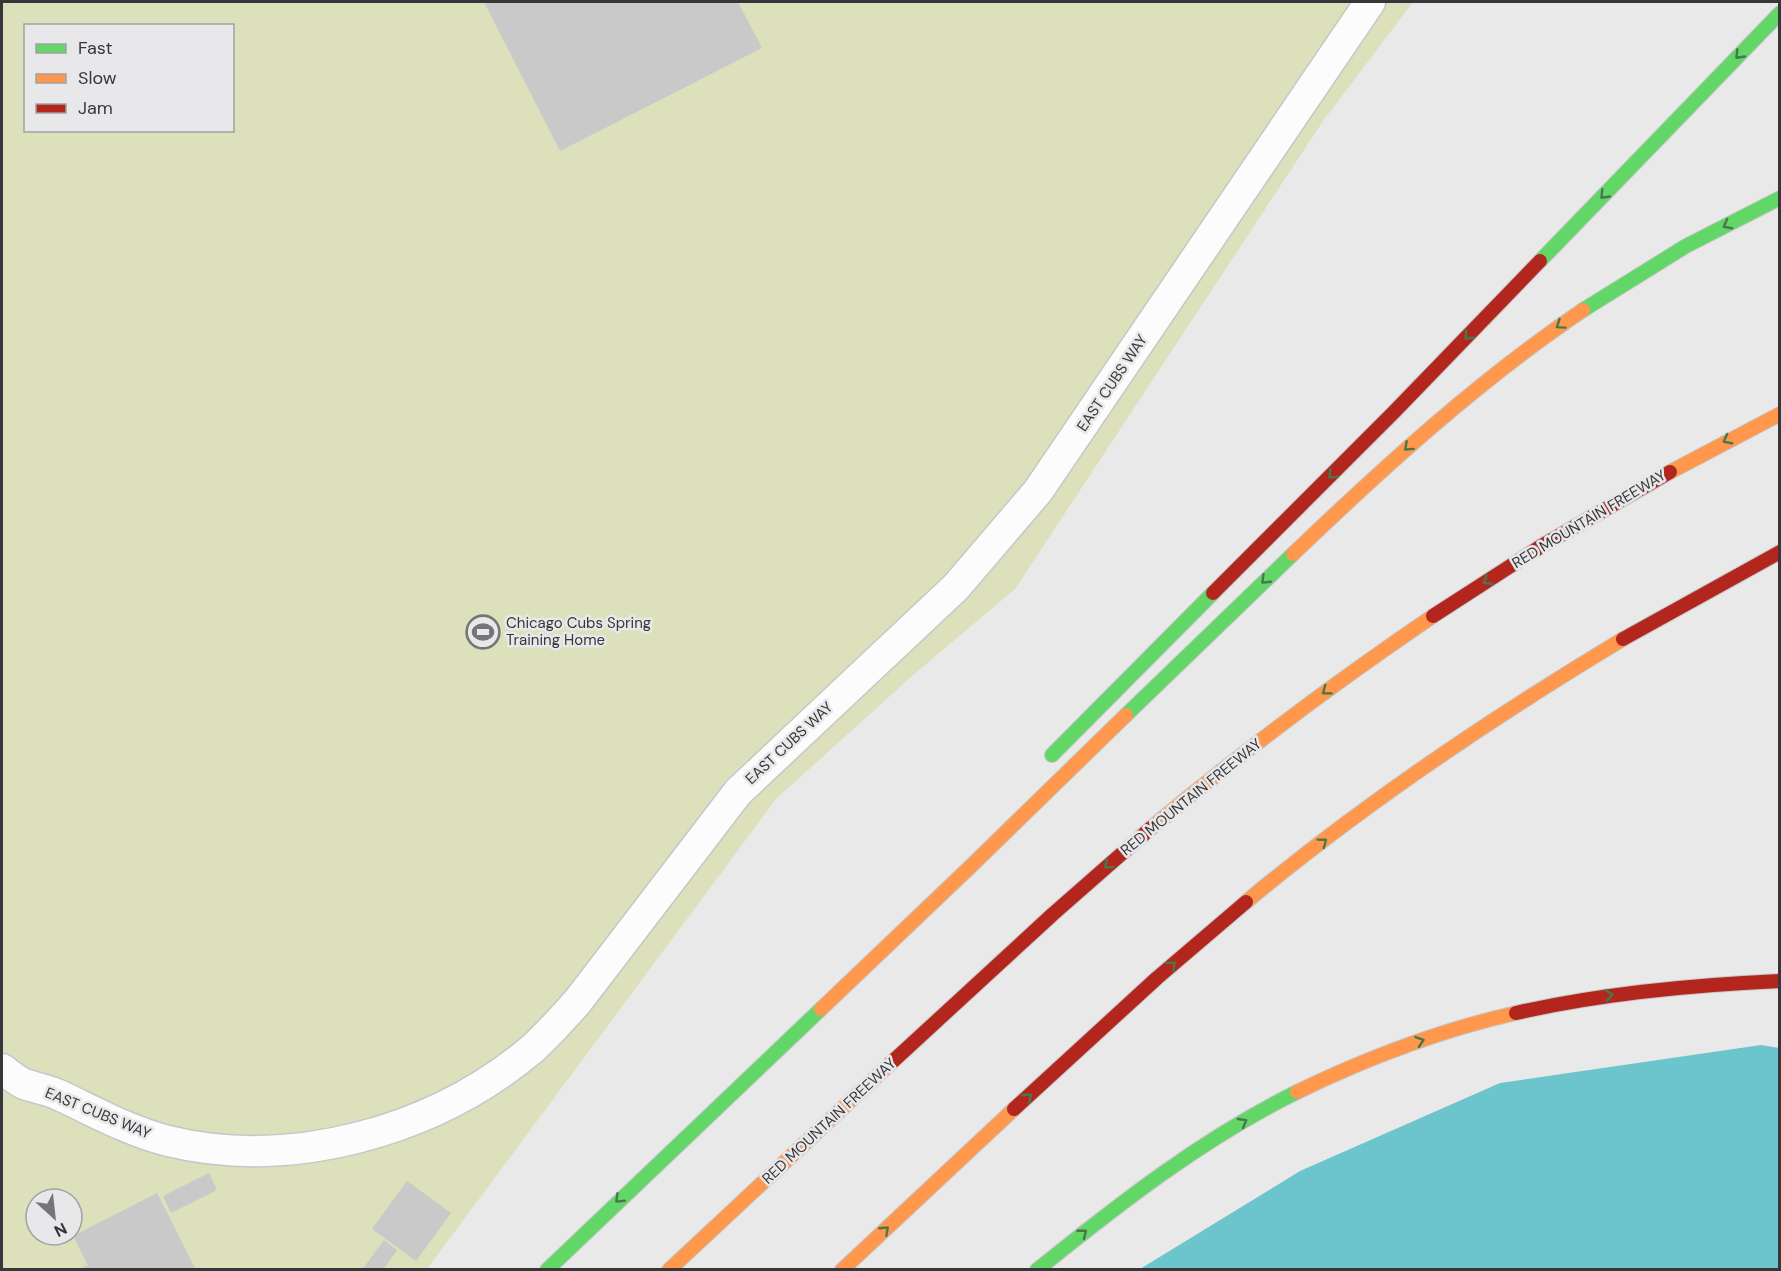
<svg xmlns="http://www.w3.org/2000/svg" width="1781" height="1271" viewBox="0 0 1781 1271" font-family="'DM Sans',sans-serif">
  <rect width="100%" height="100%" fill="#e9e9ea"/>
  <!-- green -->
  <path fill="#dce0bb" fill-rule="evenodd" d="M2,2H1413L1323,121L1015,589L912,676L776,799L427,1269L2,1270ZM26,26H232V130H26ZM36,1199H72V1235H36Z"/>
  <!-- water -->
  <polygon fill="#6cc5cc" points="1761,1045 1779,1048 1779,1269 1140,1269 1300,1171 1500,1083"/>
  <!-- building -->
  <g fill="#c9c9c9">
    <polygon points="484,2 738,2 762,48 560,151"/>
    <polygon points="209,1173 217,1190 171,1213 163,1196"/>
    <polygon points="407,1181 451,1213 416,1261 372,1229"/>
    <polygon points="157,1193 196,1270 78,1270 88,1265 73,1236"/>
    <polygon points="384,1240 397,1250 383,1270 362,1270"/>
  </g>
  <g fill="none" stroke-linecap="round" stroke-linejoin="round">
    <defs>
      <path id="street" d="M2,1069C9,1074 16,1080 24,1084C36,1088 48,1090 59,1095C95,1112 129,1131 168,1141C292,1171 434,1131 531,1050C548,1035 563,1018 578,1001L738,792L956,587L1038,491L1370,2"/>
      <g id="fast">
        <polyline points="1540,261 1780,13"/>
        <polyline points="1583,310 1686,246 1780,198"/>
        <polyline points="1126,715 1293,554"/>
        <polyline points="1052,755 1213,593"/>
        <polyline points="547,1270 821,1009"/>
        <path d="M1037,1270C1119,1204 1202,1139 1297,1092"/>
      </g>
      <g id="slow">
        <polyline points="1670,472 1780,414"/>
        <path d="M1293,554C1384,467 1478,381 1583,310"/>
        <path d="M1151,828C1242,752 1336,682 1433,616"/>
        <path d="M1246,902C1363,804 1492,718 1623,639"/>
        <polyline points="821,1009 970,867 1126,715"/>
        <path d="M1297,1092C1367,1058 1441,1030 1516,1013"/>
        <polyline points="669,1270 891,1063"/>
        <polyline points="842,1270 1014,1109"/>
      </g>
      <g id="jam">
        <polyline points="1213,593 1394,412 1540,261"/>
        <polyline points="1433,616 1543,545 1670,472"/>
        <polyline points="1623,639 1780,552"/>
        <path d="M1516,1013C1603,993 1691,985 1780,981"/>
        <polyline points="891,1063 1053,914 1151,828"/>
        <polyline points="1014,1109 1157,978 1246,902"/>
      </g>
    </defs>
    <!-- street casing -->
    <use href="#street" stroke="#c6c7c8" stroke-width="33"/>
    <!-- fast casing -->
    <use href="#fast" stroke="#c6c7c8" stroke-width="16"/>
    <!-- slow casing -->
    <use href="#slow" stroke="#c6c7c8" stroke-width="16"/>
    <!-- jam casing -->
    <use href="#jam" stroke="#c6c7c8" stroke-width="16"/>
    <!-- street -->
    <use href="#street" stroke="#fcfcfc" stroke-width="30"/>
    <!-- fast -->
    <use href="#fast" stroke="#63d668" stroke-width="14"/>
    <!-- slow -->
    <use href="#slow" stroke="#ff974d" stroke-width="14"/>
    <!-- jam -->
    <use href="#jam" stroke="#b3261e" stroke-width="14"/>
  </g>
  <!-- one-way arrows -->
  <defs><path id="oneway-chevron" d="M-2-3.5L2.5 0L-2 3.5" fill="none" stroke-width="1.6" stroke-linecap="round" stroke-linejoin="round" transform="scale(1.5)"/></defs>
  <g stroke="#49774c">
    <use href="#oneway-chevron" transform="translate(1739 55) rotate(134)"/>
    <use href="#oneway-chevron" transform="translate(1604 195) rotate(134)"/>
    <use href="#oneway-chevron" transform="translate(1727 225) rotate(152)"/>
    <use href="#oneway-chevron" transform="translate(1560 325) rotate(146)"/>
    <use href="#oneway-chevron" transform="translate(1468 336) rotate(134)"/>
    <use href="#oneway-chevron" transform="translate(1727 440) rotate(152)"/>
    <use href="#oneway-chevron" transform="translate(1408 447) rotate(138)"/>
    <use href="#oneway-chevron" transform="translate(1332 475) rotate(135)"/>
    <use href="#oneway-chevron" transform="translate(1265 580) rotate(136)"/>
    <use href="#oneway-chevron" transform="translate(1487 581) rotate(147)"/>
    <use href="#oneway-chevron" transform="translate(1326 691) rotate(143)"/>
    <use href="#oneway-chevron" transform="translate(1323 842) rotate(-37)"/>
    <use href="#oneway-chevron" transform="translate(1108 865) rotate(140)"/>
    <use href="#oneway-chevron" transform="translate(1172 965) rotate(-42)"/>
    <use href="#oneway-chevron" transform="translate(1609 995) rotate(-8)"/>
    <use href="#oneway-chevron" transform="translate(1420 1041) rotate(-19)"/>
    <use href="#oneway-chevron" transform="translate(1028 1097) rotate(-43)"/>
    <use href="#oneway-chevron" transform="translate(1243 1122) rotate(-30)"/>
    <use href="#oneway-chevron" transform="translate(619 1199) rotate(136)"/>
    <use href="#oneway-chevron" transform="translate(885 1230) rotate(-43)"/>
    <use href="#oneway-chevron" transform="translate(1083 1233) rotate(-38)"/>
  </g>
  <!-- icons -->
  <defs>
    <symbol id="stadium-ring" viewBox="-11 -11 22 22"><circle r="9.5" fill="#e8e8eb" stroke="#757577" stroke-width="1.5"/><path d="M0-5a6.5 5 0 1 0 0 10a6.5 5 0 1 0 0-10ZM-3.5-1.8h7v3.6h-7Z" fill="#757577"/></symbol>
  </defs>
  <g fill-rule="evenodd">
    <use href="#stadium-ring" x="464" y="613" width="38" height="38"/>
  </g>
  <g text-anchor="middle" dominant-baseline="central" stroke-width="5" stroke-linejoin="round" paint-order="stroke">
    <!-- street labels -->
    <g font-size="15" fill="#373739" stroke="#e8e8eb">
      <text transform="translate(1112 383) rotate(-56)">EAST CUBS WAY</text>
      <text transform="translate(1589 519) rotate(-31)">RED MOUNTAIN FREEWAY</text>
      <text transform="translate(789 743) rotate(-43)">EAST CUBS WAY</text>
      <text transform="translate(1191 797) rotate(-39)">RED MOUNTAIN FREEWAY</text>
      <text transform="translate(98 1113) rotate(22)">EAST CUBS WAY</text>
      <text transform="translate(829 1121) rotate(-43)">RED MOUNTAIN FREEWAY</text>
    </g>
    <!-- poi labels -->
    <g font-size="15" fill="#373739" stroke="#e8e8eb" text-anchor="start">
      <text x="506" y="623">Chicago Cubs Spring<tspan x="506" dy="17">Training Home</tspan></text>
    </g>
  </g>
  <!-- border -->
  <rect width="1781" height="1271" fill="none" stroke="#373739" stroke-width="6"/>
  <!-- legend -->
  <rect x="24" y="24" width="210" height="108" fill="#e8e8eb" stroke="#a1a1a4" stroke-width="1.5"/>
  <rect x="36" y="44" width="30" height="9" fill="#63d668" stroke="#a1a1a4" stroke-width="1.5"/>
  <text x="78" y="54" font-size="18" fill="#373739">Fast</text>
  <rect x="36" y="74" width="30" height="9" fill="#ff974d" stroke="#a1a1a4" stroke-width="1.5"/>
  <text x="78" y="84" font-size="18" fill="#373739">Slow</text>
  <rect x="36" y="104" width="30" height="9" fill="#b3261e" stroke="#a1a1a4" stroke-width="1.5"/>
  <text x="78" y="114" font-size="18" fill="#373739">Jam</text>
  <!-- north arrow -->
  <g transform="translate(54 1217) rotate(153)"><circle r="28" fill="#e8e8eb" stroke="#a1a1a4" stroke-width="1.5"/>
  <path d="M0-4.5L10 22L0 15L-10 22Z" fill="#757577"/>
  <text y="-9" font-size="16" font-weight="bold" text-anchor="middle" fill="#373739">N</text>
  </g>
</svg>
